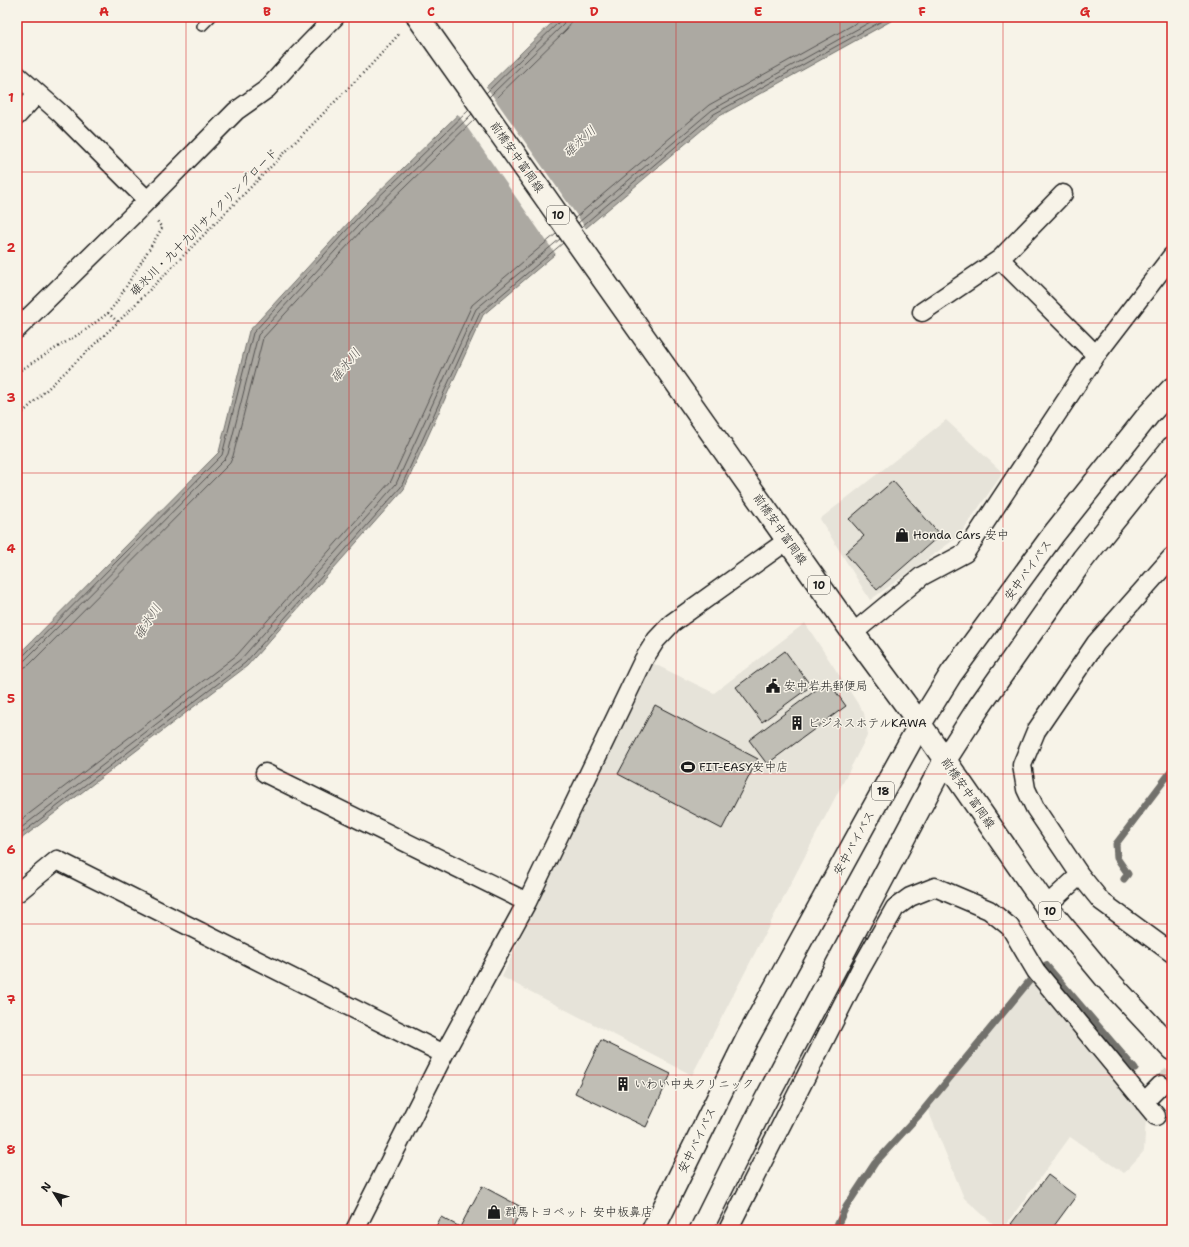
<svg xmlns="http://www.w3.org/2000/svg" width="1189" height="1247" font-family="'Shantell Sans','Klee One',sans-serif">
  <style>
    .built { fill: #e6e3d9 }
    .water { fill: #aca9a2; stroke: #72716c }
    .pier { fill: #f7f3e8 }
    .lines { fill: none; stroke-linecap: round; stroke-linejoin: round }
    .shore { stroke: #565452; stroke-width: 1 }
    .stream { stroke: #72716c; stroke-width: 7 }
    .building { fill: #c0beb5; stroke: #1c1c1c }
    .street-tunnel { stroke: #d6d3c9; stroke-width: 18; stroke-dasharray: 18 9; stroke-linecap: butt }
    .lane-casing { stroke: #1c1c1c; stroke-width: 12 }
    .street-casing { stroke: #1c1c1c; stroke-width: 21 }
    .primary-casing { stroke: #1c1c1c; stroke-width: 25 }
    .highway-casing { stroke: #1c1c1c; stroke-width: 25 }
    .path { stroke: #1c1c1c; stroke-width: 2.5; stroke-dasharray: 1 3; stroke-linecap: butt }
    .lane { stroke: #f7f3e8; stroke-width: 9 }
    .street { stroke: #f7f3e8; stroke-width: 18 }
    .primary { stroke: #f7f3e8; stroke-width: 22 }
    .highway { stroke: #f7f3e8; stroke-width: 22 }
    .grid { fill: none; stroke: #d62828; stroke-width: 1; stroke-opacity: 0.55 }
    .labels { text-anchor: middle; stroke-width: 3; stroke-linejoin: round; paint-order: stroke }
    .shield { fill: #f7f3e8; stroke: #5e5c59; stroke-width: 1 }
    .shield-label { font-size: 11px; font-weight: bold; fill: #1c1c1c }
    .street-label { font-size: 12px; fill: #1c1c1c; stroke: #f7f3e8 }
    .poi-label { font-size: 12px; fill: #1c1c1c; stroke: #f7f3e8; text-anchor: start }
    .water-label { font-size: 13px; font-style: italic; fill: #565452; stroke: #f7f3e8 }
    .neatline { fill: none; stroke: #d62828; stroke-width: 1.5 }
    .grid-label { font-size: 13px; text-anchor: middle; font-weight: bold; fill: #d62828 }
  </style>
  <rect width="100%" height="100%" fill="#f7f3e8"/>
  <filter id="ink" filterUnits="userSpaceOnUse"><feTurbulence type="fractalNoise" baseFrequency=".025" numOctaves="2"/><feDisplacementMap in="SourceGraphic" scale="8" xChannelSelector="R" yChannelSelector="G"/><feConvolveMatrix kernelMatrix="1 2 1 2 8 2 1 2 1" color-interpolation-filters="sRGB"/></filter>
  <g filter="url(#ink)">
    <path class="built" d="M946 420 1003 473 958 537 870 600 820 519Z
      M805 623 864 713 868 734 692 1075 502 977 650 662 714 693Z
      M1034 980 1146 1117 1144 1151 1124 1173 1070 1137 1002 1230H1000L964 1198 928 1110Z"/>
    <path class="water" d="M558 17H898L716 118 483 315 404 489 247 666 17 842V656L219 452 249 331 362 208Z"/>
    <path class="pier" d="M485 85 587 230 557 256 457 113Z"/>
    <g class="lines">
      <path class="shore" d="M486 93 559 22 560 17
        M489 97 563 25 565 17
        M492 102 567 29 570 24 571 17
        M575 218 709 105 867 17
        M578 223 712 110 879 17
        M581 227 714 114 889 17
        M17 658 22 657 222 455 253 333 364 211 469 110
        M17 663 25 660 225 459 228 454 258 335 368 215 472 114
        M17 669 23 668 29 665 230 463 233 456 263 338 372 219 475 119
        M17 823 237 655 391 481 472 305 556 234
        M17 831 241 659 396 484 476 309 560 239
        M17 837 245 663 401 487 480 313 563 243"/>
      <path class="stream" d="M1124 879 1128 874 1117 858 1116 844 1172 770
        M1046 965 1135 1069
        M835 1230 846 1207 875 1163 920 1114 1031 979"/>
    </g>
    <path class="building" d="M893 481 940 535 877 590 845 553 864 536 849 519Z
      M785 651 811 686 762 722 736 687Z
      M828 681 846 706 767 764 749 740Z
      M655 705 758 759 722 829 618 774Z
      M601 1040 671 1074 646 1127 575 1093Z
      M1048 1175 1076 1196 1051 1230H1019L1011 1224Z
      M482 1186 523 1208 511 1230H434L441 1217 460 1227Z"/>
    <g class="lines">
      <path class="street-tunnel" d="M1161 1085 1172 1074"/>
      <defs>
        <path id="lane" d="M202 26 211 17"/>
        <path id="street" d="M17 75 60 113 147 200
          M17 116 37 94
          M1000 259 1096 355
          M922 312 1000 259 1063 194
          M17 329 135 213 236 111 267 89 297 56 335 17
          M1172 557 1096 643 1036 731 1022 765 1026 789 1035 808 1080 875 1101 901 1172 953
          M853 633 922 576 965 553 1096 355 1172 256
          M265 773 527 902
          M17 893 57 860 444 1054
          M1046 906 1080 875
          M1144 1102 1161 1085
          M355 1230 444 1054 527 902 644 659 656 640 672 623 788 540
          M728 1230 860 970 895 908 910 897 935 887 989 910 1010 927 1036 971 1156 1116"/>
        <path id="primary" d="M418 17 853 633 920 724 1046 906 1105 977 1172 1049"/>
        <path id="highway" d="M653 1230 747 1039 864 825 920 724 951 674 1053 535 1149 414 1172 389
          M701 1230 762 1107 945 760 979 707 1083 559 1172 448"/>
      </defs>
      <use href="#lane" class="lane-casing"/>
      <use href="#street" class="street-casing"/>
      <use href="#primary" class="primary-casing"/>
      <use href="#highway" class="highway-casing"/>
      <path class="path" d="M108 313 118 322
        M17 371H19L87 329 108 313 116 303 162 228 157 221
        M17 418 118 322 371 65 400 33"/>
      <use href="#lane" class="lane"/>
      <use href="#street" class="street"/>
      <use href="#primary" class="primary"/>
      <use href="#highway" class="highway"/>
    </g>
  </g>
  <path class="grid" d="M186 17V1230M349 17V1230M513 17V1230M676 17V1230M840 17V1230M1003 17V1230M17 172H1172M17 323H1172M17 473H1172M17 624H1172M17 774H1172M17 924H1172M17 1075H1172"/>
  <defs>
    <symbol id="shop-bare" viewBox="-9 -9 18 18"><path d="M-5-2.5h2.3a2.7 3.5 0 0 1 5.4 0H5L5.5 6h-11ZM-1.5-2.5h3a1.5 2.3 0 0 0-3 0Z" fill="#1c1c1c" stroke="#f7f3e8" stroke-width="2.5" paint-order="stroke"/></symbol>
    <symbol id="civic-bare" viewBox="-9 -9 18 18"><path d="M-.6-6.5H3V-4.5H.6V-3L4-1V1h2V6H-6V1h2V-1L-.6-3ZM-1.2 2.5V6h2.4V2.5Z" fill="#1c1c1c" stroke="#f7f3e8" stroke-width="2.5" paint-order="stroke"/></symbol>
    <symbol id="building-bare" viewBox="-9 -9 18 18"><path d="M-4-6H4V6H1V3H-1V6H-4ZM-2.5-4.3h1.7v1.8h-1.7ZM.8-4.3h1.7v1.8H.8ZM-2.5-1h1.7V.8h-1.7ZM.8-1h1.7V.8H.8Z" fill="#1c1c1c" stroke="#f7f3e8" stroke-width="2.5" paint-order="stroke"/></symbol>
    <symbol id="stadium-bare" viewBox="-9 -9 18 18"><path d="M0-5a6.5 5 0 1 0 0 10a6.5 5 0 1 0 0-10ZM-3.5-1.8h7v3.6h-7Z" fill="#1c1c1c" stroke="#f7f3e8" stroke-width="2.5" paint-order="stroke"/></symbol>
  </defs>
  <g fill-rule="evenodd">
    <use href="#shop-bare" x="892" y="525" width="20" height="20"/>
    <use href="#civic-bare" x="763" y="676" width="20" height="20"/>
    <use href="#building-bare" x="787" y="713" width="20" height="20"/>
    <use href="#stadium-bare" x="678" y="757" width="20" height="20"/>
    <use href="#building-bare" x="613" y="1074" width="20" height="20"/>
    <use href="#shop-bare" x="484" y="1202" width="20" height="20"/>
  </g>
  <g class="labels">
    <g class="shield">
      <rect x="547" y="206" width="22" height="18" rx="3"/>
      <rect x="808" y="576" width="22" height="18" rx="3"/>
      <rect x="872" y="782" width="22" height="18" rx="3"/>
      <rect x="1039" y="902" width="22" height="18" rx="3"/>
    </g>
    <g class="shield-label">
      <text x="558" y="219">10</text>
      <text x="819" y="589">10</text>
      <text x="883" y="795">18</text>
      <text x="1050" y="915">10</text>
    </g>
    <g class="street-label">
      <text transform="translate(517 157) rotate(55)" y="4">前橋安中富岡線</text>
      <text transform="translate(204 222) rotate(-45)" y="4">碓氷川・九十九川サイクリングロード</text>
      <text transform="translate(780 529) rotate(55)" y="4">前橋安中富岡線</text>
      <text transform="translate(1028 570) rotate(-54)" y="4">安中バイパス</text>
      <text transform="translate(968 793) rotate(55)" y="4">前橋安中富岡線</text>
      <text transform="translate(854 843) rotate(-61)" y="4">安中バイパス</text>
      <text transform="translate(697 1140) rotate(-64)" y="4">安中バイパス</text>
    </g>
    <g class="poi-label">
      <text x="913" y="539">Honda Cars 安中</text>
      <text x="784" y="690">安中岩井郵便局</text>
      <text x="808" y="727">ビジネスホテルKAWA</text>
      <text x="699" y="771">FIT-EASY安中店</text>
      <text x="634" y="1088">いわい中央クリニック</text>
      <text x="505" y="1216">群馬トヨペット 安中板鼻店</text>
    </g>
    <g class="water-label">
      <text transform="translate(579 141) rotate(-43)" y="5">碓氷川</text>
      <text transform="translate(345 365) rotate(-51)" y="5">碓氷川</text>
      <text transform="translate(147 621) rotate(-58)" y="5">碓氷川</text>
    </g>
  </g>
  <rect width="1189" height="1247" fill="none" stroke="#f7f3e8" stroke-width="44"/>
  <g transform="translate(54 1193) rotate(307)" stroke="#f7f3e8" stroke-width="3" paint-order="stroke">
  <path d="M0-3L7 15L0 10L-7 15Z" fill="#1c1c1c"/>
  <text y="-6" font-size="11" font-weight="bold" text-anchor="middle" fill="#1c1c1c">N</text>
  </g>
  <rect x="22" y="22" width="1145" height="1203" class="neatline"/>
  <g class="grid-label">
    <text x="104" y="16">A</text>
    <text x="267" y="16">B</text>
    <text x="431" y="16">C</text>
    <text x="594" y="16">D</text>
    <text x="758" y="16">E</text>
    <text x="922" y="16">F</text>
    <text x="1085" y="16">G</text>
    <text x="11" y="102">1</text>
    <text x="11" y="252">2</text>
    <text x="11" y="402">3</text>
    <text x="11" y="553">4</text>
    <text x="11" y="703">5</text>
    <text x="11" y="854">6</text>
    <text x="11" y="1004">7</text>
    <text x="11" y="1154">8</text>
  </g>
</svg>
